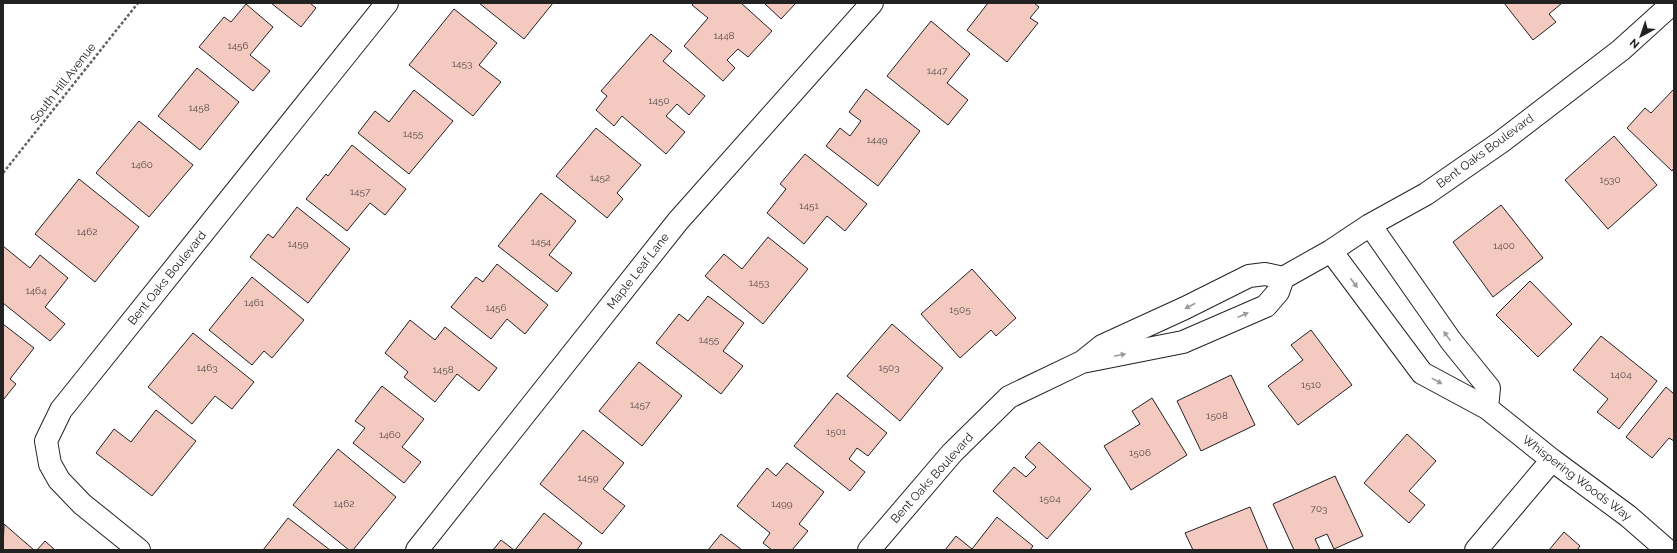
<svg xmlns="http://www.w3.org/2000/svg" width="1677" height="553" font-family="Raleway,sans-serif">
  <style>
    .building { fill: #f3c9c0; stroke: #222 }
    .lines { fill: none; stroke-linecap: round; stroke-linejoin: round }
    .street-casing { stroke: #222; stroke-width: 24 }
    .path { stroke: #646464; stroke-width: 2.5; stroke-dasharray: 3 2; stroke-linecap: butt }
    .street { stroke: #fff; stroke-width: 22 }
    .oneway { fill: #9c9c9c }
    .labels { text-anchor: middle; stroke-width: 3; stroke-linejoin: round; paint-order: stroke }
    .number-label { font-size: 10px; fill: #564c4a }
    .street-label { font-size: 12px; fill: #222; stroke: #fff }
  </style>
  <rect width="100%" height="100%" fill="#fff"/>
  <path class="building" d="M271 3H310L316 8 301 27Z
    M479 3H553L524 39Z
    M694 3H741L772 31 748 57 738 49 727 60 735 68 723 81 684 46 708 18 692 5Z
    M764 3H796L781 19Z
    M988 3H1034L1039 7 1030 18 1038 23 1007 62 967 30Z
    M1504 3H1562L1549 14 1556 22 1533 40Z
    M246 4 273 27 250 55 270 71 253 91 199 47 224 17 231 22Z
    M454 9 497 43 479 65 501 82 473 116 409 65Z
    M931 21 970 54 947 83 968 100 948 125 887 76Z
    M651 34 672 51 663 61 705 96 689 115 677 104 666 116 685 132 666 154 622 116 614 126 596 110 607 96 601 91Z
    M197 68 239 102 200 150 158 116Z
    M866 89 920 131 878 186 826 146 840 128 850 136 861 121 849 112Z
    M1674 89V168L1672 171 1627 128 1645 108 1651 113Z
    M414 90 453 121 409 174 358 133 375 111 389 122Z
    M139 121 193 165 149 217 96 173Z
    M596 128 641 165 617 193 623 199 607 218 556 176Z
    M1614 136 1657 185 1608 229 1565 180Z
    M352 145 406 189 385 215 370 203 347 231 306 199 326 174 328 176Z
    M805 154 867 204 845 231 827 216 804 244 767 213 786 189 780 184Z
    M79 179 139 227 95 282 35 234Z
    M541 193 576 221 549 255 572 273 557 292 498 246Z
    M1501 205 1543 258 1493 297 1453 242Z
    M297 207 350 249 308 303 250 257 268 234 273 238Z
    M768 237 808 269 763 324 705 276 724 254 742 269Z
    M3 246 30 268 40 255 68 278 45 307 65 324 50 341 3 303Z
    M497 264 548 305 525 334 507 319 491 339 451 307 476 277 483 282Z
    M972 269 1016 318 996 336 991 330 960 358 921 314Z
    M252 277 304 320 272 358 264 351 252 365 209 330Z
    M1530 281 1572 324 1538 357 1496 315Z
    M708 296 744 323 723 351 743 366 721 394 656 343 679 314 688 321Z
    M410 320 435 340 445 327 497 368 479 391 457 374 435 402 404 377 408 372 385 353Z
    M3 324 34 348 10 379 16 384 3 400Z
    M892 324 943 368 900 421 847 376Z
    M1311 330 1352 385 1298 425 1268 386 1303 360 1291 345Z
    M193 333 254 382 232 409 215 396 192 424 148 387Z
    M1601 336 1657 381 1619 429 1597 412 1608 399 1573 370Z
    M639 362 682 396 642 446 599 411Z
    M1231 375 1255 425 1201 451 1177 401Z
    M382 386 424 419 402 447 421 462 404 483 353 443 365 428 355 421Z
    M1666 387 1674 394V441L1669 438 1652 458 1626 437Z
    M837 393 887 433 868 456 857 448 849 459 865 472 850 491 794 446Z
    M1152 398 1187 455 1131 490 1104 446 1140 424 1132 411Z
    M156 410 196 441 152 496 96 453 114 429 131 442Z
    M583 430 624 463 603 489 625 506 602 534 540 484Z
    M1407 434 1436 461 1409 491 1425 505 1409 523 1364 483Z
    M1039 442 1091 489 1047 539 993 491 1014 467 1026 477 1036 467 1025 457Z
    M338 449 396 497 353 550H349L293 505Z
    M787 463 824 492 799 524 808 531 792 550H772L763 543 770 533 737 506 767 468 776 476Z
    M1335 476 1363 536 1334 549 1327 534 1315 539 1320 550H1294L1273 504Z
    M1250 507 1268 550H1193L1185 533Z
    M544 513 582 543 577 550H515Z
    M997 517 1033 546 1030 550H945L956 536 972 549Z
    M288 518 330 550H263Z
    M4 524 34 550H3Z
    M1564 532 1580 546 1577 550H1549Z
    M721 534 742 550H708Z
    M501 540 514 550H493Z
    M45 541 55 550H37Z"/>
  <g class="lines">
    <defs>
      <path id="street" d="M1331 251 1422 373 1487 408 1489 388 1451 341 1370 225
        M1283 278 1331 251 1370 225 1426 194 1501 142 1621 50 1673 3
        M1487 408 1552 460 1628 516 1667 550
        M139 550 82 504 59 480 50 464 46 441 61 410 387 3
        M417 550 678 221 872 3
        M869 550 952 453 1009 397 1082 362 1183 342 1266 306 1278 292 1283 278 1265 274 1249 276 1185 308 1102 346 1082 362
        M1476 550 1552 460"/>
    </defs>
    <use href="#street" class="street-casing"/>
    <path class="path" d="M3 173 138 3"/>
    <use href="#street" class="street"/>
  </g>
  <defs><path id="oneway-solid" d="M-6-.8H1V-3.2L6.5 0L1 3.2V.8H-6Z"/></defs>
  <g class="oneway">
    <use href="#oneway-solid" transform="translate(1354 283) rotate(53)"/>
    <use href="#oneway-solid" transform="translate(1190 306) rotate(153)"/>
    <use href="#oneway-solid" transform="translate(1243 315) rotate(-24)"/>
    <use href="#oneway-solid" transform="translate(1447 336) rotate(-125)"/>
    <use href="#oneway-solid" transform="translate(1120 355) rotate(-12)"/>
    <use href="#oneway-solid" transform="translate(1437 381) rotate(29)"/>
  </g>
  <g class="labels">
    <g class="number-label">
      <text x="724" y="39">1448</text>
      <text x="238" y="49">1456</text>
      <text x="462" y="67">1453</text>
      <text x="937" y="74">1447</text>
      <text x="659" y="104">1450</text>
      <text x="199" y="111">1458</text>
      <text x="413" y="137">1455</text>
      <text x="877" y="143">1449</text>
      <text x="142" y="168">1460</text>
      <text x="600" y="181">1452</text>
      <text x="1610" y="183">1530</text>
      <text x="360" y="195">1457</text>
      <text x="809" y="209">1451</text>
      <text x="87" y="235">1462</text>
      <text x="541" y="245">1454</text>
      <text x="298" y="247">1459</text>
      <text x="1504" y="249">1400</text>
      <text x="759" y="286">1453</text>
      <text x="36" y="294">1464</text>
      <text x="254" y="306">1461</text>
      <text x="496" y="311">1456</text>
      <text x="960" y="313">1505</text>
      <text x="709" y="343">1455</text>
      <text x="207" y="371">1463</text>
      <text x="889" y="371">1503</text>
      <text x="443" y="373">1458</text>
      <text x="1621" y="378">1404</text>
      <text x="1311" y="388">1510</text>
      <text x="640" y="408">1457</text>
      <text x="1217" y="419">1508</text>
      <text x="836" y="435">1501</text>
      <text x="390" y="438">1460</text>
      <text x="1140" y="456">1506</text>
      <text x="588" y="481">1459</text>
      <text x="1050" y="502">1504</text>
      <text x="344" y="507">1462</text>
      <text x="782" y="507">1499</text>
      <text x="1319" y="512">703</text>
    </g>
    <g class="street-label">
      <text transform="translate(63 83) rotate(-52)" y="4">South Hill Avenue</text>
      <text transform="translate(1485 151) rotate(-36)" y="4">Bent Oaks Boulevard</text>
      <text transform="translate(638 271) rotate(-52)" y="4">Maple Leaf Lane</text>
      <text transform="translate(167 278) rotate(-51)" y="4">Bent Oaks Boulevard</text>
      <text transform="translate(932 478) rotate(-48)" y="4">Bent Oaks Boulevard</text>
      <text transform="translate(1577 478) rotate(37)" y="4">Whispering Woods Way</text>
    </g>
  </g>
  <rect width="1677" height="553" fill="none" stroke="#222222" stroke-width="8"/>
  <g transform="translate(1641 36) rotate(220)" stroke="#ffffff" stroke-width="3" paint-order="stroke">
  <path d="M0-3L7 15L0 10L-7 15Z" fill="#222222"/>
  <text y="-6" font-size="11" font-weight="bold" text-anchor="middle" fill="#222222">N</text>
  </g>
</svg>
